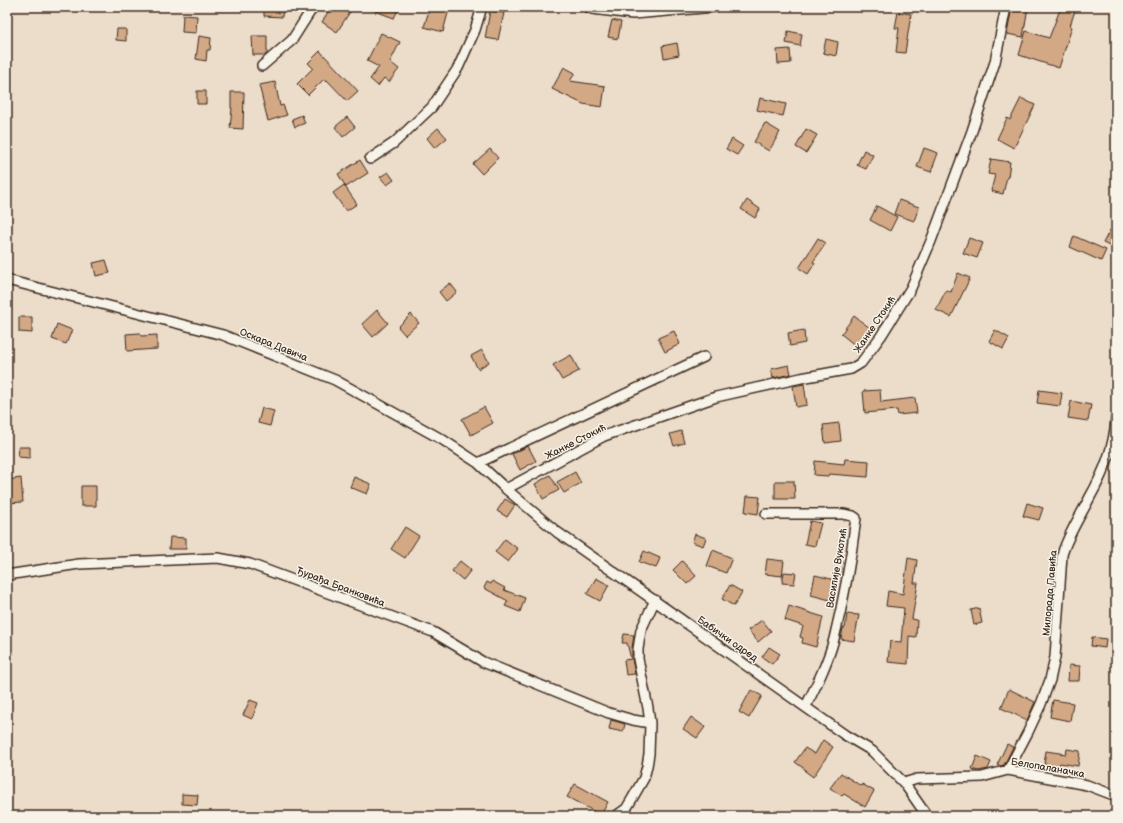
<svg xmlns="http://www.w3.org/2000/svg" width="1123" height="823" font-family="'Balsamiq Sans',sans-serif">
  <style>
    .building { fill: #d3a885; stroke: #3b2a1e }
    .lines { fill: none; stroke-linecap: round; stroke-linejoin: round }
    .minor-casing { stroke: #3b2a1e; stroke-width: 12 }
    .minor { stroke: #f7f3e8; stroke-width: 9 }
    .labels { text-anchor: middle; stroke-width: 3; stroke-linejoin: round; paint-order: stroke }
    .street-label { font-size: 10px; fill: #3b2a1e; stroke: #f7f3e8 }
  </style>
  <rect width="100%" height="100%" fill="#ecdcca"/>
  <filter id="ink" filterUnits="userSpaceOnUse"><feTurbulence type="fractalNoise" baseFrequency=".025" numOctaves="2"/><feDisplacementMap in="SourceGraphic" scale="8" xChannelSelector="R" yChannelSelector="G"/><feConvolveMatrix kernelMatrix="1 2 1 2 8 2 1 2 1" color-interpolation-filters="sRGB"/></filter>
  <g filter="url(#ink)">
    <path class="building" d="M264 7H283L282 17 264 16Z
      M331 7H353L337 32 322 22Z
      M368 7H391L398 10 394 18 367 8Z
      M430 7H442L449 9 443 32 424 27Z
      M1012 7H1028L1023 37 1007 34Z
      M1061 7H1076L1070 26 1072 27 1059 68 1019 55 1026 31 1049 38Z
      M490 11 504 13 498 40 485 38Z
      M898 12 911 14 905 53 896 52 899 28H895Z
      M183 15 197 16 196 33 182 32Z
      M612 20 621 22 618 39 608 37Z
      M117 29H126V41L116 40Z
      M788 31 802 34 800 46 786 43Z
      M381 33 400 42 390 62 399 69 389 82 384 78 378 86 370 79 379 67 367 61Z
      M199 36 211 38 210 50H207L206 61 196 59Z
      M252 36H267V54L266 55H253Z
      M826 39 838 42 836 56 823 53Z
      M677 43 679 55 664 58 662 46Z
      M790 49 791 63 778 64 777 50Z
      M320 51 358 91 347 101 327 80 326 81 324 79 308 95 297 84 313 68 308 63Z
      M564 67 575 73 570 81 605 86 602 107 583 104 552 89Z
      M275 82 280 106 283 105 287 115 268 121 259 85Z
      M197 91H206V104H197Z
      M231 92H244L243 129 230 128 232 108H231Z
      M760 98 786 104 783 116 757 110Z
      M1021 98 1035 105 1014 148 997 139 1007 118 1010 120Z
      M302 115 305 123 295 127 292 119Z
      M347 117 355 127 343 137 335 127Z
      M765 123 780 132 769 151 754 142Z
      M438 128 447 138 435 148 427 138Z
      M806 129 817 135 806 153 796 147Z
      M732 139 743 146 737 155 726 149Z
      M924 148 938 153 931 172 917 167Z
      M490 149 498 158 482 174 473 164Z
      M864 150 873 155 866 169 857 165Z
      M991 159 1010 162 1008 177H1007L1003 194 991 191 995 175 988 174Z
      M360 160 368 173 346 187 338 174Z
      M388 172 394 180 387 185 380 177Z
      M344 185 357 204 346 211 333 193Z
      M747 200 760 209 755 218 741 209Z
      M899 200 919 207 914 221 894 214Z
      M877 206 897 217 890 231 870 220Z
      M1110 230 1116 233V249L1103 243Z
      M1074 236 1106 250 1101 261 1070 247Z
      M818 238 826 243 813 262 815 263 808 274 799 268Z
      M969 238 983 243 977 258 963 253Z
      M106 260 110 273 96 276 93 263Z
      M958 273 970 278 951 317 936 310 946 290 951 292Z
      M450 283 457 292 446 301 439 292Z
      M377 310 388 323 373 337 362 324Z
      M411 314 419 323 405 335 398 327Z
      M854 316 870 328 856 346 841 334Z
      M19 317H32V333L19 332Z
      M57 324 72 330 66 344 52 339Z
      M804 330 805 343 790 346 788 333Z
      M995 330 1009 338 1003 349 989 341Z
      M674 331 680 344 665 352 658 338Z
      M140 333 141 336 157 335V349L127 351 126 334Z
      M482 350 489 362 478 369 471 356Z
      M571 355 579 371 562 380 553 365Z
      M789 365 791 374 773 378 771 369Z
      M804 384 807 405 796 407 793 386Z
      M880 390 881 402 915 398 917 413 898 415 897 410 865 413 863 391Z
      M1039 390 1062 393 1060 406 1037 403Z
      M1071 401 1091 405 1088 421 1068 418Z
      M484 407 493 423 471 435 462 419Z
      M262 408 274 411 270 426 258 423Z
      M839 423 841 441 825 443 823 425Z
      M681 431 684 443 674 446 670 434Z
      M528 446 536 461 520 470 512 454Z
      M19 447H30V458L18 457Z
      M845 459 869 461 868 477 829 474 828 476 814 475 815 461 844 464Z
      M575 472 581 483 564 493 557 482Z
      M550 475 559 490 543 499 535 484Z
      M354 477 371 484 367 494 350 487Z
      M21 478 23 502 7 503V480Z
      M775 481H794L795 499H775Z
      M81 486H96V506H81Z
      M747 496 760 497 758 514 745 512Z
      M505 499 515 505 507 517 497 511Z
      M1027 503 1043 508 1039 520 1023 516Z
      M810 521 821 523 815 546 805 544Z
      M405 527 419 536 405 558 391 549Z
      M695 534 706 538 703 546 692 542Z
      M170 537 186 538V549H169Z
      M505 539 518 549 508 562 495 552Z
      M713 550 732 558 726 573 707 566Z
      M644 551 660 558 656 568 639 562Z
      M908 558 917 560 914 583H918L912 619 917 620 916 637 909 636 908 664 888 662 890 641 901 642 904 608 886 606 888 591 903 594Z
      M767 559 784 561 782 576 765 574Z
      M460 561 471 570 463 580 452 571Z
      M682 561 696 576 687 584 673 570Z
      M784 572 796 573 794 584 782 583Z
      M815 575 835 580 830 600 811 595Z
      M596 578 609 585 600 601 587 594Z
      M492 581 505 588 504 590 525 598 520 612 505 606 508 601 484 588 487 582 491 584Z
      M730 585 742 592 734 606 722 599Z
      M789 606 823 617 816 647 802 643 803 638 800 637 803 626 785 620Z
      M979 608 982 623 974 625 971 610Z
      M847 614 859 615 854 641 841 639 843 628H845Z
      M762 620 771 631 758 642 748 630Z
      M624 634 634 635 632 648V659L635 674 626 675 624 660 631 659 627 643H622Z
      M1092 637 1106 639 1105 648 1091 646Z
      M769 647 780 654 772 664 762 657Z
      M1069 665 1080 666 1079 681H1068Z
      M1009 689 1035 702 1027 720 1001 708Z
      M751 690 762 696 749 718 739 712Z
      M250 700 258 703 252 719 243 715Z
      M1053 700 1073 703 1070 721 1050 717Z
      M691 717 705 727 697 738 683 729Z
      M611 720 625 724 623 732 609 729Z
      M823 740 833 747 813 777 805 771 806 770 795 762 805 748 815 754Z
      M1007 744 1013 747 1004 765 999 766 997 765Z
      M1067 749 1080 751 1078 766 1060 763 1059 767 1044 764 1046 751 1066 754Z
      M977 756 991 762 988 769 978 771 972 769Z
      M841 773 861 786 862 784 874 791 865 807 844 794 842 796 830 788Z
      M575 784 608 802 601 815 567 797Z
      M182 794 198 795 197 805 182 804Z"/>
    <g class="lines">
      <defs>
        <path id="minor" d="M588 7 592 9 633 14 715 7
          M262 66 292 40 313 7
          M370 159 394 143 432 107 458 68 475 30 482 7
          M7 280 223 335 335 380 443 440 478 463 506 489 557 532 845 735 872 751 904 783 927 816
          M478 463 704 357
          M506 489 604 436 716 397 801 378 851 369 861 363 881 336 911 288 931 241 972 131 995 62 1006 7
          M766 514H843L853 516 856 518C851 559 844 599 834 639 828 662 817 684 806 706
          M7 575 79 564 218 558 250 564 433 632 483 662 609 713 633 720 650 723
          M1008 770 1028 732 1041 704 1050 680 1055 657 1062 555C1068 534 1080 517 1090 497 1104 472 1114 448 1116 419
          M904 783 917 779 982 777 1008 770 1087 785 1116 796
          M616 816 626 809 632 799 644 778 647 766 649 754 650 723 648 708 638 659V649L641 630 655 600"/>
      </defs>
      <use href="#minor" class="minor-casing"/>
      <use href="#minor" class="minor"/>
    </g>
  </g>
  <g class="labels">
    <g class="street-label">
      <text transform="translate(874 324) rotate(-56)" y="4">Жанке Стокић</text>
      <text transform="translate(274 344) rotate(22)" y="4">Оскара Давича</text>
      <text transform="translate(575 441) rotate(-27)" y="4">Жанке Стокић</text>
      <text transform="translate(836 568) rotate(-80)" y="4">Василије Вукотић</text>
      <text transform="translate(341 586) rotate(21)" y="4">Ђурађа Бранковића</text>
      <text transform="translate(1049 593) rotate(-85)" y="4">Милорада Павића</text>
      <text transform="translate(728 638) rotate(35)" y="4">Бабички одред</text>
      <text transform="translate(1048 767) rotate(10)" y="4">Белопаланачка</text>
    </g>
  </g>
  <rect width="1123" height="823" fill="none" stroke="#f7f3e8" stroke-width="24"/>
  <rect x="12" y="12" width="1099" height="799" fill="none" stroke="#3b2a1e" stroke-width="1.5" filter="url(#ink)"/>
</svg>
